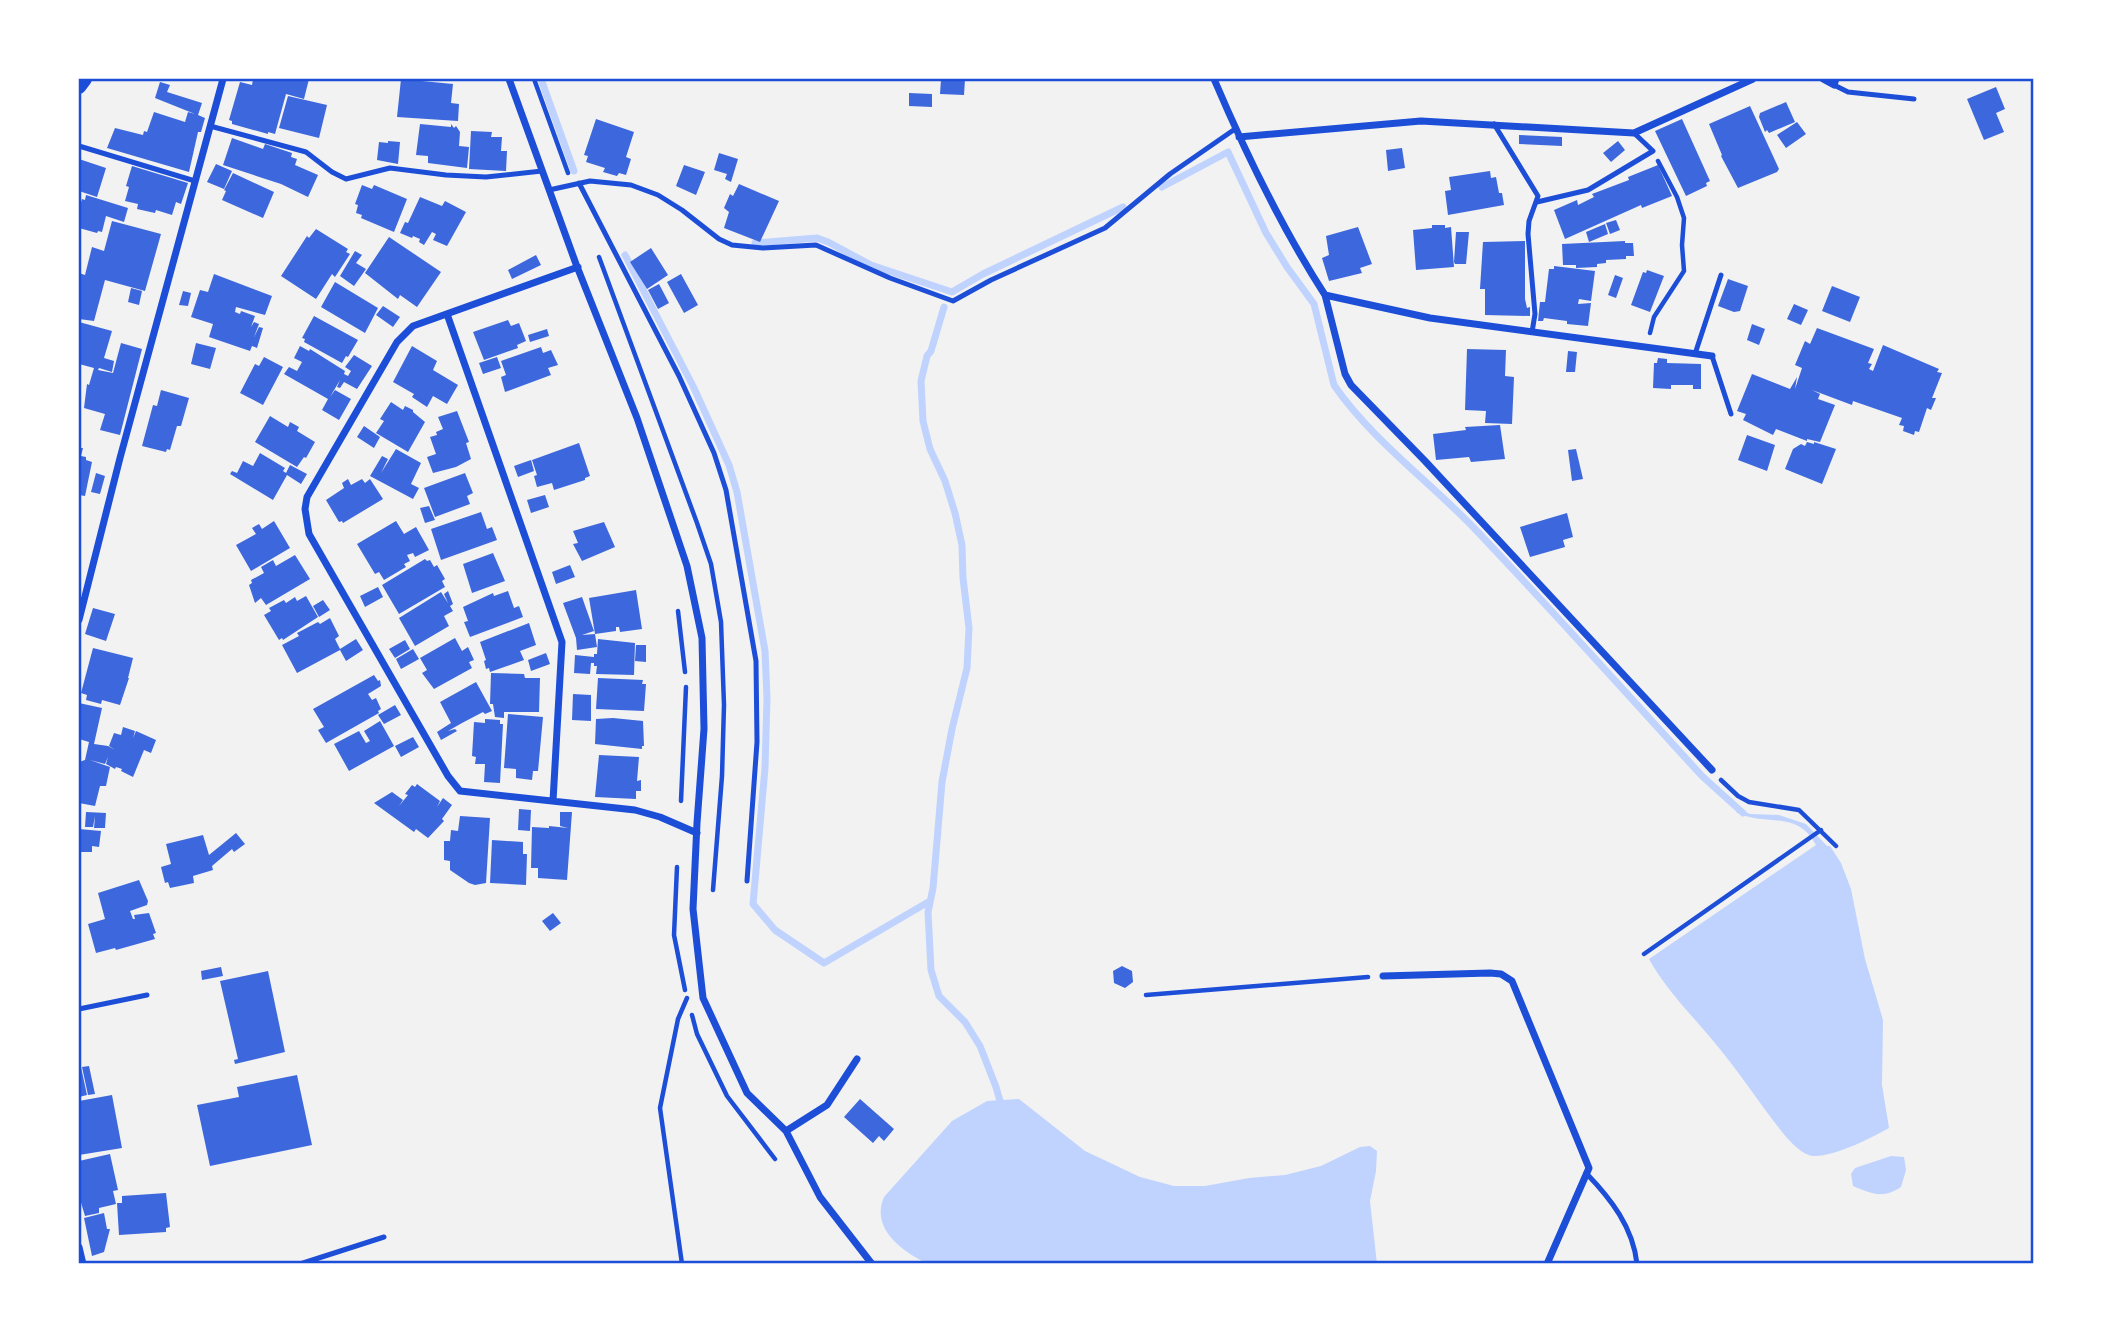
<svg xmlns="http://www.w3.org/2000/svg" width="2113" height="1343" font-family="Karla,sans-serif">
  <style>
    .water { fill: #bfd3fe }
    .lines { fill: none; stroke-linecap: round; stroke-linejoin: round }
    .stream { stroke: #bfd3fe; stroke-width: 7 }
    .building { fill: #3d67dc }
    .path { stroke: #1d4ed8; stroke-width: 4.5 }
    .service { stroke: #1d4ed8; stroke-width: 5 }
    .minor { stroke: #1d4ed8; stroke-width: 7 }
    .secondary { stroke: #1d4ed8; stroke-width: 14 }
    .neatline { fill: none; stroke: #1d4ed8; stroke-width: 2.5 }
  </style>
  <rect width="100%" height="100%" fill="#f2f2f2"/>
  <path class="water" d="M1738 808 1750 814 1779 815 1806 824 1827 846H1830L1841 863 1851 889 1865 959 1883 1020 1882 1085 1889 1128C1871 1138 1834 1157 1813 1156 1803 1155 1794 1145 1787 1138 1763 1109 1743 1077 1719 1048 1695 1018 1668 993 1649 959L1816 845C1796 808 1766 828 1736 812Z
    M1019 1099 1085 1151 1140 1177 1174 1186H1205L1249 1178 1285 1175 1321 1166 1360 1147 1370 1146 1377 1151 1376 1171 1370 1201 1377 1264H928C903 1252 870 1229 884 1197L952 1121 987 1101Z
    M1891 1156 1904 1157 1906 1170 1901 1187C1883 1199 1872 1194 1853 1186L1851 1174 1855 1168Z"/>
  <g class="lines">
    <path class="stream" d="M541 79 574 171
      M1162 187 1228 152 1266 233 1287 267 1314 304 1334 385C1370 438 1430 482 1475 529 1552 610 1627 694 1702 776L1743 813
      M755 243 817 238 828 242 871 265 952 292 983 274 1123 207
      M625 255 693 386 729 465 737 492 765 651 767 698 765 768 753 904 775 930 824 963 930 901
      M944 307 931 351 927 356 921 381 923 421 930 449 945 481 955 513 962 545 963 578 969 628 967 668 952 729 942 782 933 888 928 912 931 970 939 996 965 1022 980 1046 996 1087 1002 1108"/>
  </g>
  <path class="building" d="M253 79H309L304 99 286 94 275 134 268 132V134L232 124V121L229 120 240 82 252 85Z
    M401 79 453 84 451 103 459 104 458 121 397 117Z
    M941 79H965L964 95 940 94Z
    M160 82 170 85 167 92 202 103 198 115 205 118 201 132H198L189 172 107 148 115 128 143 135 144 131 147 132 154 112 185 122 188 112 195 114 155 98Z
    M1996 87 2005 109 1996 113 2004 132 1984 140 1967 99Z
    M909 93 932 94V107L909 106Z
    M288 96 327 105 319 138 279 128Z
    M1786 102 1795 122 1769 133 1767 130 1765 132 1759 117 1760 113Z
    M1750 106 1779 169 1777 172 1738 188 1721 156 1722 155 1709 124Z
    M596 119 634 132 626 157 631 159 626 175 619 173 617 176 603 172 605 168 586 162 588 156 584 155Z
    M1682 119 1710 181 1706 183 1707 186 1686 196 1655 131Z
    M1797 122 1806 134 1786 148 1777 135Z
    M420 124 451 127V124L454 128 456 126 460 132 459 146 469 147 467 168 428 163V156L416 155Z
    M471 131 492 132 491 137H502L501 151H507L506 171 469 169Z
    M1519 135 1562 137V146L1519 144Z
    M232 138 263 149 265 144 292 153 291 157 297 159 295 165 318 175 308 197 281 184 223 165Z
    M388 141 400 142 398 164 377 160 379 142 388 143Z
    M1618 141 1625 150 1611 162 1603 153Z
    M1402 148 1405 168 1388 171 1386 150Z
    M719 153 738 159 731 182 725 179 727 174 714 170Z
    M79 159 106 168 97 197 79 191Z
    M216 164 232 171 224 189 207 182Z
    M684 165 705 172 696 195 676 186Z
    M1658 165 1672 196 1642 208 1641 205 1565 239 1554 210 1577 200 1578 205 1594 197 1592 194 1629 180 1628 177Z
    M132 166 188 183 181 204 176 202 172 215 156 210 155 213 137 209 138 204 125 201 129 187 126 186Z
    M1490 171 1491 178 1496 177 1499 193H1502L1504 205 1448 215 1445 191 1451 190 1449 177Z
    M233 173 274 192 263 218 222 200 226 191 224 190Z
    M739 184 779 201 760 242 724 228 729 212 724 208 730 194 733 196Z
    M362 185 372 189 374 185 407 199 394 232 361 218 362 215 356 213 358 205 355 204Z
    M86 195 128 208 124 222 106 216 102 232 98 231 97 233 79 228V209L82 199 85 200Z
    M420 197 442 206 445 201 466 212 447 246 433 240 436 234 432 232 424 245 419 242 420 239 413 236 412 238 400 233 405 222 408 223Z
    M1616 220 1620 230 1610 234 1606 223Z
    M112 221 161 234 145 291 105 280 94 321 79 319V273L85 275 92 247 104 251Z
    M1605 224 1608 234 1589 242 1586 232Z
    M1432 225H1445V228L1451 227 1454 267 1416 270 1413 230 1432 228Z
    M1358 227 1372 264 1360 268 1362 273 1329 281 1322 258 1329 255 1326 236Z
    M316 229 348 249 346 252 350 254 335 277 332 274 316 299 281 276 307 236 309 238Z
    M1456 232H1469L1466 264H1455L1454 262Z
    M389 237 441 272 417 307 400 295 398 299 365 273Z
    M1525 241V299L1527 308 1530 307V316L1485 315V289H1480L1483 242Z
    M1625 241V243H1633L1634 256H1626V259L1606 260V263L1597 264V267L1576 268V265H1563L1562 244Z
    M651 248 668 275 647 289 630 262Z
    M355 251 362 255 356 263 366 269 354 286 340 276Z
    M536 255 541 265 512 279 508 270Z
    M1554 266 1595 271 1591 301 1579 299 1578 304 1591 303 1588 326 1567 324V321L1544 318 1543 321H1538L1540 302H1545L1549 269H1554Z
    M1647 270 1664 276 1650 312 1631 305 1643 272 1646 273Z
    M214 274 272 296 265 315 236 307 235 312 240 314 241 311 255 316 251 327 254 322 259 324 254 337 259 327 263 328 257 348 252 346 250 351 209 337 213 324 191 317 200 290 208 292Z
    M681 274 698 305 684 313 667 282Z
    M1615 275 1623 278 1616 298 1608 295Z
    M1728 279 1748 286 1740 311 1734 312 1718 306Z
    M335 282 378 308 365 333 321 307Z
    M659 284 669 303 658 309 648 290Z
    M1832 286 1860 297 1850 322 1822 311Z
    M131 288 142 291 139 305 128 302Z
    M183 291 191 293 188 306 179 305Z
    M1794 304 1808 310 1801 325 1787 319Z
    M383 306 400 317 393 327 376 315Z
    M314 316 358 340 348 357 346 356 342 363 304 342 305 339 302 338Z
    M508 320 511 326 519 323 526 341 517 345 518 348 484 360 473 332Z
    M79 322 112 331 104 358 114 361 112 372 99 368 98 370 113 373 121 343 142 349 120 435 100 430 105 414 84 408 87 384 89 385 94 368 79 364Z
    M1752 324 1765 329 1759 345 1747 340Z
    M1817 328 1874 349 1868 363 1872 364 1869 369 1873 371 1883 345 1939 369 1937 372 1942 373 1932 398H1936L1931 410 1927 408 1919 432 1915 431 1914 435 1903 431 1904 426 1899 425 1902 418 1853 401 1852 405 1812 390 1820 394 1818 399 1835 405 1820 442 1807 439V441L1776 429 1773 435 1743 420 1746 414 1737 411 1752 374 1790 389 1797 377 1795 389 1802 368 1795 365 1805 341 1810 344Z
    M547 329 549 336 530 342 528 335Z
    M196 343 216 348 210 369 191 364Z
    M300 346 309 351 310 349 345 371 344 374 348 376 351 371 345 367 354 355 372 366 357 389 344 382 340 388 337 387 340 380 330 397 335 390 351 399 339 420 322 410 328 399 284 374 289 367 297 371 302 362 294 358Z
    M412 346 437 361 433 370 458 385 447 404 433 396 427 407 412 397 414 394 393 382Z
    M541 347 543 353 551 350 558 365 548 368 551 375 505 392 501 377 506 375 501 361Z
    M1467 349 1506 350 1505 376 1514 377 1512 424 1485 423 1486 411 1465 410Z
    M1568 351 1577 352 1575 372H1566Z
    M264 357 283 367 263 405 240 393 255 364 259 366Z
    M497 357 501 368 483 374 479 363Z
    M1658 358 1667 359V363L1701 364V389H1693V385H1671V389L1653 388 1654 363H1657Z
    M161 390 189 398 181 426H177L170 450 167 449 166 452 142 446 153 405 157 406Z
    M391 402 403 410 405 406 413 410V412L425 422 408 452 376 433 384 421 380 419Z
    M457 411 469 442 466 443 471 459 456 467 433 473 427 457 436 454 430 437 437 435 436 432 443 429 438 417Z
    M270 416 288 427 290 422 299 427 297 431 315 442 306 458 304 457 297 467 255 442Z
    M1500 425 1505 459 1471 462 1469 457 1436 460 1433 434 1466 430 1465 427Z
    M364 426 380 437 374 448 357 437Z
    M1747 435 1775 445 1767 471 1738 460Z
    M1807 442 1814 444V442L1836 449 1822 484 1785 469 1793 449 1801 444 1805 446Z
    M579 443 590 476 585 478V480L554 490 552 483 537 487 534 476 537 475 532 460Z
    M79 448H83L81 456 86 457V460L92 462 85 496 79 495Z
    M396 449 421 463 411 484 419 488 413 499 370 476 382 456 388 459 381 473Z
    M1576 449 1583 479 1572 481 1568 450Z
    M260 453 285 468 283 471 286 473 290 465 307 474 301 484 287 475 273 500 230 474 232 471 237 473 243 461 253 466Z
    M531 460 534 471 518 477 514 466Z
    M96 473 105 476 100 494 91 492Z
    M465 473 473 493 467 496 470 504 435 517 424 488Z
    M348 479 351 485 362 479 365 483 370 479 383 499 343 523 342 521 339 522 326 500 344 488 342 483Z
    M545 495 549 507 531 513 527 500Z
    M429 506 435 520 425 523 420 508Z
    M481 512 487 529 492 527 497 540 441 560 431 529Z
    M1567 513 1573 537 1563 540 1565 547 1530 557 1520 527Z
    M274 521 290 548 251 571 236 545 256 534 252 528 259 524 262 529Z
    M396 521 404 534 416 527 429 550 415 557 413 553 407 555 410 561 404 564 406 567 384 580 379 572 375 574 357 544Z
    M604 522 615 547 582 561 573 544 578 543 573 531Z
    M493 553 505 581 472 593 463 564Z
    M295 555 310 579 266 605 261 598 255 603 249 585 252 583 251 580 264 573 261 567 273 560 276 566Z
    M425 559 427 561 430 560 434 567 437 565 445 579 442 581 445 587 399 614 382 585Z
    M570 565 575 577 556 584 552 572Z
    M378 587 383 597 365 607 360 596Z
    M636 590 642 629 620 632 619 627H616V631L595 634 589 598Z
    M448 591 453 604 450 606 453 611 444 616 449 626 415 646 399 618 441 592 448 603 444 594Z
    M508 591 514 608 519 606 523 617 470 637 464 622 468 621 463 607 493 593 494 596Z
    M306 596 318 617 283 640 282 638 279 640 264 615 271 611 269 608 284 600 286 603 295 597 297 601Z
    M582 597 594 631 582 635 595 634 597 647 577 650 576 638 563 603Z
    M323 600 330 610 319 617 313 606Z
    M93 608 115 614 106 641 85 634Z
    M330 618 339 636 335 639 340 649 356 639 363 650 346 661 340 650 297 673 282 645 299 636 297 633 318 622 320 624Z
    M529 623 536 645 520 651 524 660 490 672 489 668 486 669 484 661 486 660 480 642Z
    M455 638 462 651 468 647 474 660 469 662 472 668 434 689 422 673 427 670 420 658Z
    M598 639 635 643 634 675 596 674 597 666H594V663H591L590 674 574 673 575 655 594 657V654H597Z
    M405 640 410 649 395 658 389 649Z
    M636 645H646V662L635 661Z
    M93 648 133 658 128 678H129L120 705 102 700 101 704 86 700 87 695 81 693Z
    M413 649 419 659 401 669 396 659Z
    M546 653 550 664 531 671 528 660Z
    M491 673 524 674 525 678H540L539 712H504V718L495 717 493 704H490Z
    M374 675 378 681 380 680 381 686 368 694 372 700 376 698 381 709 378 711 379 713 326 743 318 730 324 727 313 709Z
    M598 678 643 680 642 684H646L644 711 596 709Z
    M476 682 492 711 485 714 483 712 462 723 448 731 455 729 457 731 441 740 437 732 451 723 440 702Z
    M573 694 591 695V721L572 720Z
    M79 703 102 708 94 744 108 746 115 750 109 746 114 733 121 735 123 727 135 731 133 738 136 731 156 740 151 753 144 750 133 777 121 771 122 769 116 767 115 769 106 764 108 757 105 764 90 760 110 767 106 786H100L95 806 79 803V762L85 760 89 742 79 739Z
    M395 705 401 715 384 724 378 715Z
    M508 714 543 717 538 771H533L532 780 516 778V769L504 768Z
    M613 718 643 721 644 746H642V749L595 744 596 719Z
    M485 719 500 720V724H503L500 783 484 782 485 764H475L476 757 472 756 474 722 485 723Z
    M380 721 394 746 349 771 334 744 359 731 366 743 370 741 364 731Z
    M413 737 419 747 401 757 395 746Z
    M599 755 639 757 637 781 641 780V791H636V799L595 797Z
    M417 784 440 801 437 807 443 798 452 805 442 819 444 821 428 838 416 829 414 832 374 803 392 792 403 800 399 806 408 795 405 794 412 785 415 787Z
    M519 809 531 810 530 831 518 830Z
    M86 812 106 813 105 828H94L95 816 93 827H85Z
    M560 812H572L567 880 538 878V868H531L532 827 549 828V826L568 828 560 826Z
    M460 816 490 818 486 883 475 885 469 883 450 870V861L444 860V841H450L451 830 458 831Z
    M79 829 101 831 99 847 92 846V852H79Z
    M236 833 245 844 234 852 232 849 212 866 213 870 193 876 194 883 170 888 168 882 165 883 161 867 171 864 166 844 203 835 209 855Z
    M492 840 523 842V854H527L526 885 490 883Z
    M139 880 148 901 147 905 130 911 133 919H135L134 915 149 913 156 933 153 934 155 939 116 950 115 948 96 953 88 924 105 919 98 893Z
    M553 913 561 923 550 931 542 921Z
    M1122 966 1132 971 1133 982 1125 988 1114 983 1113 971Z
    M221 967 223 976 202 980 201 971Z
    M268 971 285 1052 235 1064 234 1060 238 1059 220 981Z
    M89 1066 95 1094 88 1095 82 1067Z
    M81 1067 87 1095 79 1097V1068Z
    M297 1075 312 1145 210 1166 197 1105 239 1097 237 1087Z
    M112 1095 122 1148 79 1155V1101Z
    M860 1099 894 1129 884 1141 879 1136 873 1143 844 1117Z
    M110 1154 118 1190 113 1191 116 1204 99 1208V1213L85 1216 79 1196V1161Z
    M166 1193 170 1227 166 1228V1232L119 1235 117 1203H122V1196Z
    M104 1213 107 1229H110L104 1252 92 1256 84 1218Z"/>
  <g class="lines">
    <path class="path" d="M534 79 568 173
      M599 257 697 523 711 564 721 622 724 705 722 776 713 890
      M1650 333 1654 317 1684 271 1682 245 1684 218 1677 197 1658 161
      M678 611 685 672
      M1721 780 1738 796 1749 802 1799 810 1836 846
      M681 801 686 687
      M677 867 674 935 685 990
      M1644 954 1821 830
      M1146 995 1368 977
      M692 1015 697 1034 727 1096 775 1159
      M682 1264 660 1108 678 1019 687 998"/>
    <path class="service" d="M1834 85 1848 92 1914 99
      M1494 124 1538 196 1529 221 1528 234 1535 314 1532 332
      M210 126 306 152 332 172 346 179 390 168 446 175 486 177 542 171
      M79 146 195 181
      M579 183 679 376 714 453 726 490 756 661 757 742 747 881
      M549 190 590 181 631 185 658 195 682 210 719 239 732 245 763 248 816 245 890 278 953 301 991 280 1105 228 1170 174 1235 129
      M1537 202 1588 190 1653 151 1634 133
      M1695 354 1721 275
      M1712 356 1731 414
      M79 1009 147 995
      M1586 1173C1611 1199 1633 1227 1637 1264
      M300 1264 384 1237"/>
    <path class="minor" d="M509 79 576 264 637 418 687 566 702 638 704 729 697 823 693 909 703 998 747 1093 786 1131 820 1197 872 1264
      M1214 79C1246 154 1281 227 1325 295L1430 318 1712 356
      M1823 79 1834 85 1836 79
      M1239 137 1421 121 1634 133 1753 79
      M578 267 413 326 397 342 307 497 305 509 309 534 448 776 460 791 635 810 660 817 697 833
      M1325 295 1345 374 1351 385 1425 461 1712 770
      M447 314 562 642 553 801
      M79 620 120 458 223 79
      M1383 976 1490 973 1501 974 1512 981 1589 1168 1547 1264
      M786 1131 827 1105 857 1059
      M79 1247 83 1264"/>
    <path class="secondary" d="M79 87 85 79"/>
  </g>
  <rect width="2113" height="1343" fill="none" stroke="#ffffff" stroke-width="161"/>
  <rect x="80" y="80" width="1952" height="1182" class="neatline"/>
</svg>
